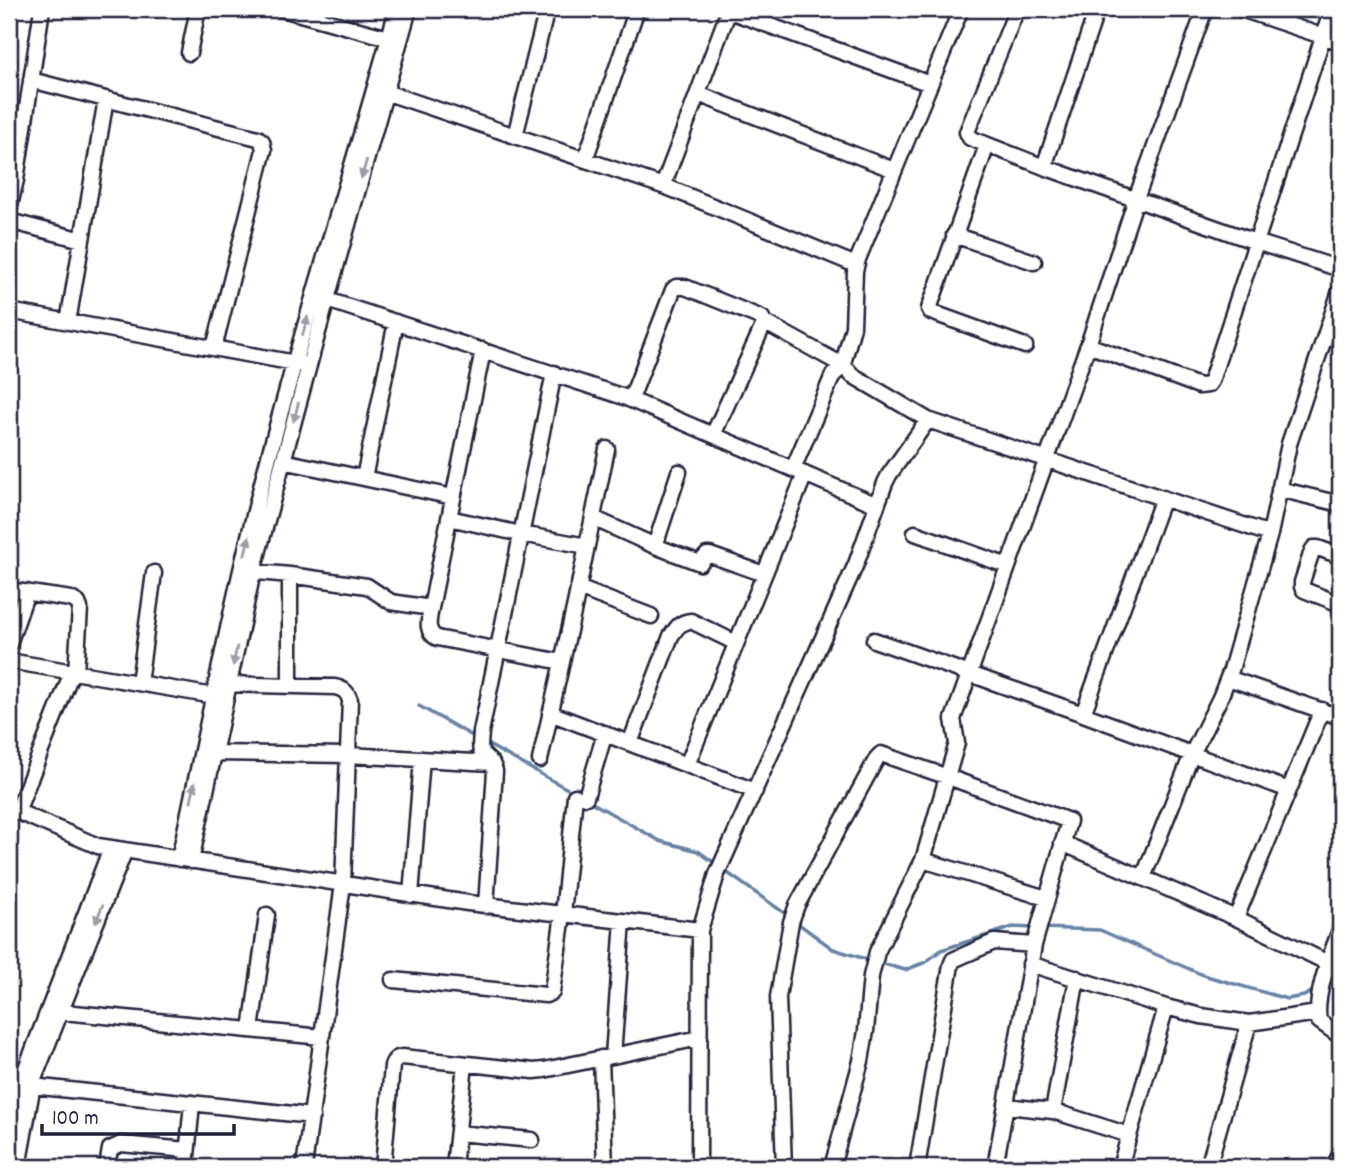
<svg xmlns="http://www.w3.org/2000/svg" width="1349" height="1176" font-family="Dekko,sans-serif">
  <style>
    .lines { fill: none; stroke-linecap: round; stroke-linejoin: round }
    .stream { stroke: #6782a7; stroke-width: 3.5 }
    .street-casing { stroke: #22223b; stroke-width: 19 }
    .street { stroke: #fff; stroke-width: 14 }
    .oneway { fill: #9c9ca7 }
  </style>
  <rect width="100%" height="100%" fill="#fff"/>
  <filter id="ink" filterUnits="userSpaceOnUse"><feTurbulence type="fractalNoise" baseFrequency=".0143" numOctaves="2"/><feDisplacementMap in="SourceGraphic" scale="14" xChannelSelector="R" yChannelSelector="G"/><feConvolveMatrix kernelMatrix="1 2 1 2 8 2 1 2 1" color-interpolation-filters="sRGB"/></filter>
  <g filter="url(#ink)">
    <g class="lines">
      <path class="stream" d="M419 706 476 738
        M485 743 573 792
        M589 801 660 841 698 851 716 864
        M722 869 790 917
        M796 922 833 949 872 961
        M1041 928 1100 930 1203 975 1287 999 1304 996 1316 989
        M880 963 905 970 926 962 941 950 1013 927 1033 928
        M1328 981 1340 974"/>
      <defs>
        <path id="street" d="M282 9 396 40
          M724 9 930 84
          M1017 9 967 132 970 138 1044 167
          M1097 9 1044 167 1256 242 1340 269
          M1241 9 1340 42
          M189 53 198 9
          M31 80 258 138 262 141 264 150 214 348
          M385 92 669 188 856 265
          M698 94 894 170
          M515 136 547 9
          M987 145 929 309 931 312 1025 346
          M585 160 637 9
          M663 186 729 10
          M9 210 16 180 42 9
          M9 221 82 240
          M954 235 1034 262
          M318 297 624 397 877 505
          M9 311 301 364
          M68 322 106 99
          M764 322 844 366 833 375 793 469
          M1088 345 1199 386 1208 385 1211 381 1332 9
          M483 350 431 608C429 620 425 631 437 638L562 662
          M631 399 673 290 676 287H685L762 318 764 322 763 326 713 435
          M928 420 852 375 844 366V360L853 327 855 271 858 259 961 9
          M283 461 453 497
          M364 478 396 322
          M1279 489 1340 504
          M449 518 521 534 587 546
          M593 518 655 546 700 563 707 555H710L764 574
          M915 533 1008 566
          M655 546 679 472
          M1340 556 1318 548H1314L1312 551 1302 582V587L1304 590 1340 604
          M246 571 290 575 367 586 391 602 431 608
          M290 575V685
          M578 588 651 616
          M9 590 71 599 78 603 80 608 76 673
          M874 640 1083 714 1289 790
          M9 644 27 592
          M9 661 214 696
          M1228 678 1340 717
          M139 683 154 573
          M222 684 335 687C344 689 347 692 350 700L343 884 304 1167
          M550 713 755 791
          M1083 714 1163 498
          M630 743 671 636C677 627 680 622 691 621L736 643
          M215 753 348 755 492 763
          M540 760 575 604 607 449
          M687 765 805 474
          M586 797 605 733
          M9 808 98 846 468 903 700 930
          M17 812 72 672
          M1062 843 1236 918 1328 963
          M179 859C208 725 234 589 269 456 308 306 356 158 397 9
          M923 860 1046 898
          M191 861 253 572 327 299 409 9
          M1143 878 1192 754 1220 698 1231 670 1270 534 1289 444 1340 291
          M411 895 422 759
          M486 906 495 771C493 760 485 760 481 751 479 746 481 737 481 732L554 373
          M1236 918 1322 710
          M1340 930C1331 955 1314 994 1319 1021L1340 1036
          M1030 964 1166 1007 1201 1016 1249 1023 1318 1013
          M393 980 546 995 552 992 563 914 575 796
          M53 1011 322 1037
          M251 1030 267 915
          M613 1056 623 921
          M601 1058 605 1167
          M32 1086 312 1116
          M1006 1106 1053 1111 1129 1135
          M1053 1111 1077 978
          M458 1133 532 1140
          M9 1138 23 1076 111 848
          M18 1167 34 1079 125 850
          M107 1167 110 1149 121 1144 187 1150
          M186 1167 192 1103
          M383 1167 392 1066C394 1060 396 1058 402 1057L534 1071 544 1070 700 1038
          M454 1167 465 1064
          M699 1167 700 930 717 874 856 564 885 483 889 475 928 420 1270 534
          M784 1167 778 997 791 922 797 905 877 758 881 754 948 777 1069 821 1034 945 995 1167
          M832 1167 861 1061 866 1031 871 976 877 952 923 860 957 743 953 719 1088 345 1136 199 1205 9
          M917 1167 951 965 953 960 994 942 1034 945
          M1120 1167 1166 1007
          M1208 1167 1249 1023
          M1333 1167 1340 1155"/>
      </defs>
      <use href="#street" class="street-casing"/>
      <use href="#street" class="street"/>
    </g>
    <defs><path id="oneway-solid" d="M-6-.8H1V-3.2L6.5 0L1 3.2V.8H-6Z" transform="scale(1.75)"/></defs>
    <g class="oneway">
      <use href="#oneway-solid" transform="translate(364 169) rotate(106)"/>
      <use href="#oneway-solid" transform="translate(305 326) rotate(-74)"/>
      <use href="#oneway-solid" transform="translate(296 412) rotate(105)"/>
      <use href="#oneway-solid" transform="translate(247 546) rotate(-76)"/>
      <use href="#oneway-solid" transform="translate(235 656) rotate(102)"/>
      <use href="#oneway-solid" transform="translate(193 792) rotate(-78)"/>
      <use href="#oneway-solid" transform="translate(99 914) rotate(112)"/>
    </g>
  </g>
  <rect width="1349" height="1176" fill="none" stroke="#fff" stroke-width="35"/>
  <rect x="18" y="18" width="1314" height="1141" fill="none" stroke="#22223b" stroke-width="2.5" filter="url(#ink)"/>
  <path d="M42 1124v10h192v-10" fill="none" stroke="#22223b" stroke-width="3.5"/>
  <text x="52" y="1124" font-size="21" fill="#22223b" stroke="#ffffff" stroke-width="5" paint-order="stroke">100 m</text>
</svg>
